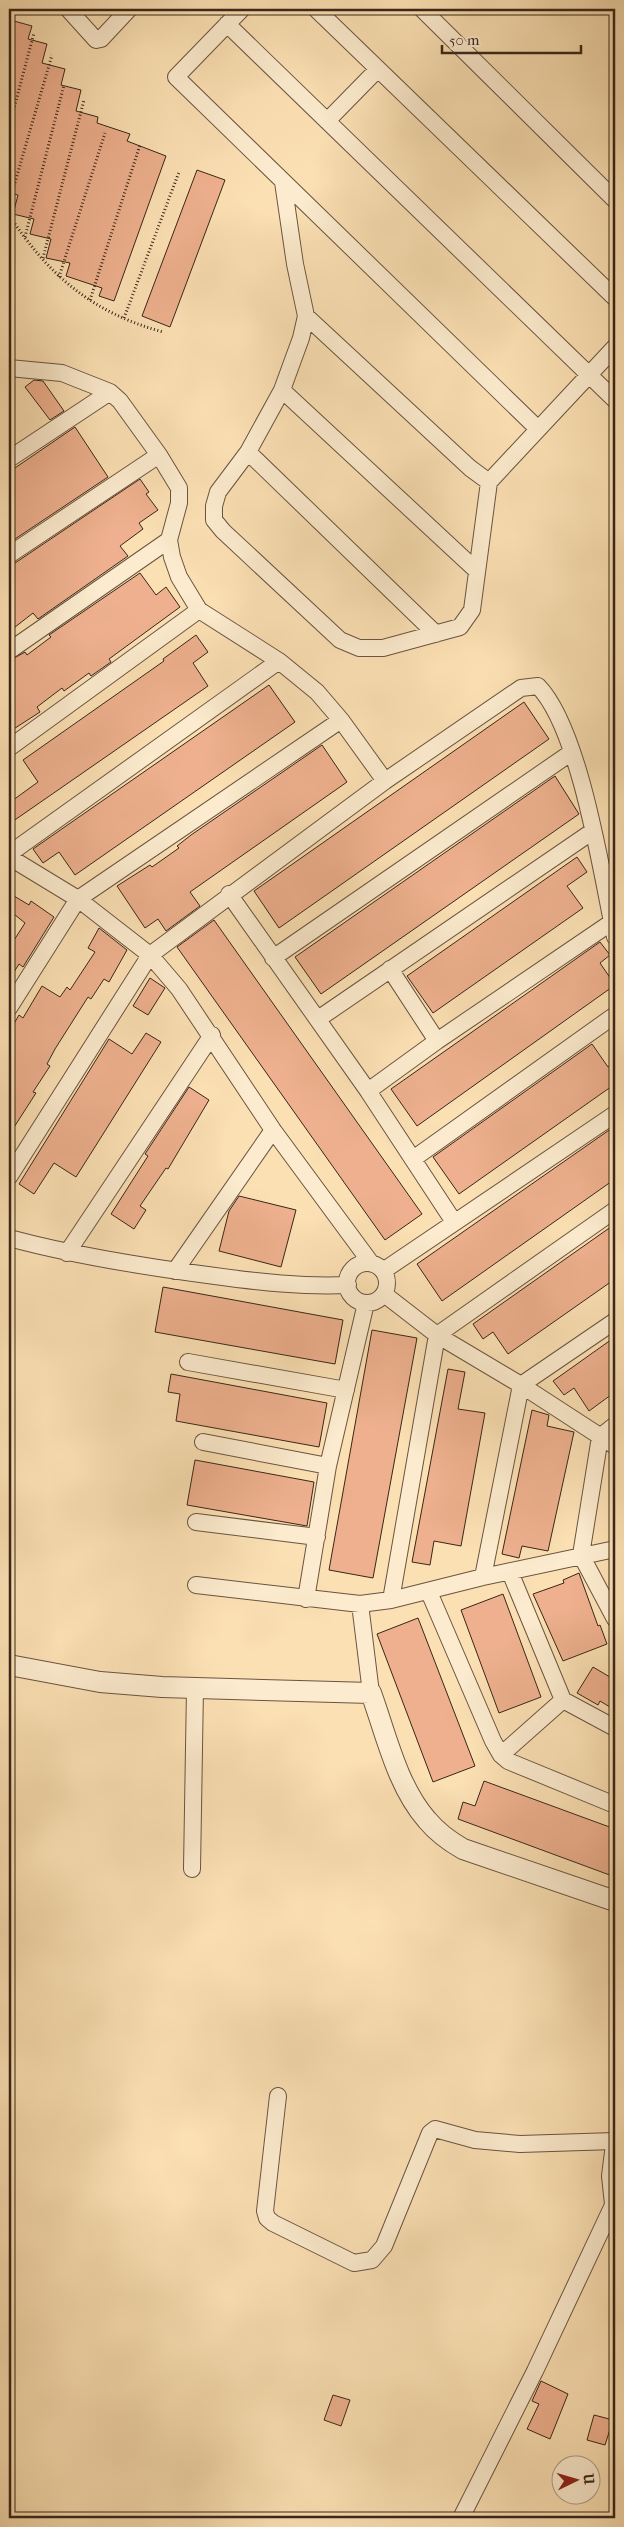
<svg xmlns="http://www.w3.org/2000/svg" width="624" height="2527" font-family="'IM FELL French Canon',serif">
  <style>
    .building { fill: #eeb08e; stroke: #392619 }
    .lines { fill: none; stroke-linecap: round; stroke-linejoin: round }
    .minor-casing { stroke: #6a5440; stroke-width: 18 }
    .tertiary-casing { stroke: #6a5440; stroke-width: 22 }
    .path { stroke: #392619; stroke-width: 3; stroke-dasharray: 1 2.5; stroke-linecap: butt }
    .minor { stroke: #fcebce; stroke-width: 16 }
    .tertiary { stroke: #fcebce; stroke-width: 20 }
  </style>
  <rect width="100%" height="100%" fill="#fbe0b3"/>
  <filter id="stains"><feTurbulence type="fractalNoise" baseFrequency=".004" numOctaves="4"/><feColorMatrix values="0 0 0 0 .2 0 0 0 0 .09 0 0 0 0 .02 0 0 0 .5 -.17"/></filter>
  <radialGradient id="worn" r=".72"><stop offset=".6" stop-color="#630" stop-opacity="0"/><stop offset="1" stop-color="#630" stop-opacity=".3"/></radialGradient>
  <path class="building" d="M14 21 32 26 28 39 47 44 42 63 65 69 61 85 81 90 76 111 98 117 97 123 130 134 127 141 166 156 114 301 99 296 102 288 66 276 70 263 46 258 51 239 30 234 34 219 13 214 18 195 9 193V43Z
    M197 170 225 180 170 327 142 316Z
    M34 380 43 381 64 411 50 420 25 387Z
    M75 427 108 477 9 543V472Z
    M140 479 149 492 146 494 158 510 139 523 143 529 120 546 128 556 38 619 33 613 10 631 13 636 9 639V565L15 563Z
    M140 573 156 595 166 587 180 607 109 659 111 662 91 676 89 673 64 691 62 688 37 707 40 712 9 732V661L25 652 27 655 51 637 49 635Z
    M196 635 208 652 193 663 208 686 9 824V803L38 782 23 760 164 661 163 659Z
    M269 685 295 722 75 875 59 852 43 863 33 849Z
    M524 702 549 739 279 928 254 891Z
    M322 745 347 782 190 892 200 906 166 931 158 919 145 928 117 886 150 865 152 867 179 848 177 846 191 835Z
    M555 776 579 814 321 994 295 957Z
    M577 857 587 872 567 886 583 908 433 1013 407 976Z
    M9 893 29 905 31 901 54 917 23 967 19 964 9 980V948L25 923 9 910Z
    M214 920 422 1214 385 1240 177 947Z
    M99 928 127 950 109 982 104 979 91 999 88 997 55 1049 47 1064 50 1066 33 1092 36 1093 9 1135V1032L19 1015 23 1018 42 986 60 997 67 987 70 990 95 952 88 948Z
    M600 942 610 955 600 963 615 985 417 1126 391 1089Z
    M150 978 165 988 148 1015 133 1006Z
    M146 1033 161 1042 76 1177 54 1163 34 1194 19 1184 109 1039 132 1054Z
    M592 1044 608 1067 615 1062V1084L459 1194 433 1157Z
    M189 1087 209 1100 168 1169 166 1168 140 1206 146 1210 134 1229 111 1214 148 1156 145 1154Z
    M615 1126V1179L442 1301 417 1264Z
    M239 1196 296 1210 281 1267 219 1251 229 1211Z
    M615 1224V1279L508 1354 493 1332 483 1339 473 1324Z
    M163 1287 343 1320 335 1364 155 1332Z
    M372 1330 417 1338 373 1578 329 1570Z
    M615 1337V1392L589 1411 574 1388 564 1395 553 1381Z
    M448 1369 465 1372 458 1409 485 1413 461 1546 434 1541 430 1565 412 1562Z
    M171 1374 327 1403 319 1447 176 1421 180 1394 168 1392Z
    M532 1410 549 1415 547 1426 574 1432 548 1551 522 1546 519 1558 502 1554Z
    M195 1460 314 1482 307 1526 187 1505Z
    M579 1573 598 1626 600 1625 607 1644 563 1661 533 1594 564 1583 563 1580Z
    M503 1594 541 1697 499 1713 461 1610Z
    M418 1618 475 1766 433 1782 377 1634Z
    M593 1667 615 1680V1710L600 1701 598 1705 577 1693Z
    M484 1781 615 1829V1877L458 1819 463 1802 475 1806Z
    M541 2381 568 2394 550 2439 527 2429 539 2404 532 2401Z
    M333 2395 350 2400 341 2426 324 2420Z
    M594 2415 613 2420 605 2445 587 2440Z"/>
  <g class="lines">
    <defs>
      <path id="minor" d="M68 9 96 40 101 39 129 9
        M242 9 176 77 538 429
        M316 9 615 298
        M422 9 615 200
        M227 24 615 400
        M327 121 378 69
        M283 182 295 264 306 316 301 338 282 390 248 452 218 492 214 506V520L223 531 340 640 359 648H383L460 627 472 610 489 482
        M306 316 470 468 489 482 615 347
        M9 368 62 373 110 392 120 401 159 455 179 488V503L169 540 172 557 179 577 199 610 279 661 317 692 341 720 385 781
        M282 390 477 571
        M248 452 436 634
        M9 459 110 392
        M9 555 159 455
        M9 651 169 540
        M9 748 199 610
        M9 854 279 661
        M9 857 78 899 150 955 179 989 273 1130 371 1263
        M229 894 368 1091 454 1222
        M273 958 572 752
        M390 969 437 1041
        M9 1008 78 899 341 720
        M318 1019 593 831
        M368 1091 437 1041 612 922
        M413 1159 615 1015
        M9 1177 150 955 385 781 521 688 538 686C580 729 602 875 615 937
        M9 1238C76 1256 145 1267 215 1276 259 1282 303 1287 348 1285
        M67 1253 212 1035
        M347 1283a20 20 0 1 1 40 0a20 20 0 1 1-40 0Z
        M175 1271 273 1130
        M383 1271 615 1114
        M384 1294 437 1335 521 1385 615 1446
        M188 1362 346 1390
        M615 1425 600 1437 581 1555 615 1619
        M203 1442 328 1466
        M196 1522 317 1537
        M510 1572 563 1700 615 1728
        M483 1577 521 1385 615 1321
        M196 1585 360 1604 391 1600 483 1577 615 1549
        M429 1592 493 1741 501 1755 508 1761 615 1805
        M306 1599 328 1466 366 1303
        M391 1600 437 1335 615 1210
        M360 1604 371 1693
        M501 1755 563 1700
        M192 1869 195 1688
        M278 2096 265 2211 267 2218 273 2223 354 2263 372 2260 384 2246 430 2133 435 2129 475 2140 520 2144 615 2141
        M461 2518 535 2371 614 2203"/>
      <path id="tertiary" d="M9 1665 100 1682 162 1687 371 1693C386 1734 397 1786 427 1820 437 1832 449 1841 463 1849L615 1901
        M615 2152 612 2176 615 2204"/>
    </defs>
    <use href="#minor" class="minor-casing"/>
    <use href="#tertiary" class="tertiary-casing"/>
    <path class="path" d="M9 28 11 22
      M9 127 34 33
      M9 203 52 55
      M9 215C49 276 93 313 163 332
      M25 237 64 85
      M43 258 84 100
      M59 277 105 133
      M90 300 140 145
      M124 318 179 172"/>
    <use href="#minor" class="minor"/>
    <use href="#tertiary" class="tertiary"/>
  </g>
  <rect width="624" height="2527" fill="none" stroke="#fbe0b3" stroke-width="30"/>
  <rect x="10" y="10" width="604" height="2507" fill="none" stroke="#392619" stroke-width="2.5"/>
  <rect x="15" y="15" width="594" height="2497" fill="none" stroke="#392619"/>
  <g transform="translate(576 2480) rotate(85)"><circle r="24" fill="#fcebce" stroke="#ae9c86"/>
  <path d="M0-4L9 19L0 12L-9 19Z" fill="#8f2418"/>
  <text y="-8" font-size="14" font-weight="bold" text-anchor="middle" fill="#392619">U</text>
  </g>
  <path d="M442 45v8h139v-8" fill="none" stroke="#392619" stroke-width="2.5"/>
  <text x="449" y="45" font-size="15" fill="#392619" stroke="#fcebce" stroke-width="4" paint-order="stroke">50 m</text>
  <rect width="100%" height="100%" filter="url(#stains)"/>
  <rect width="100%" height="100%" fill="url(#worn)"/>
</svg>
